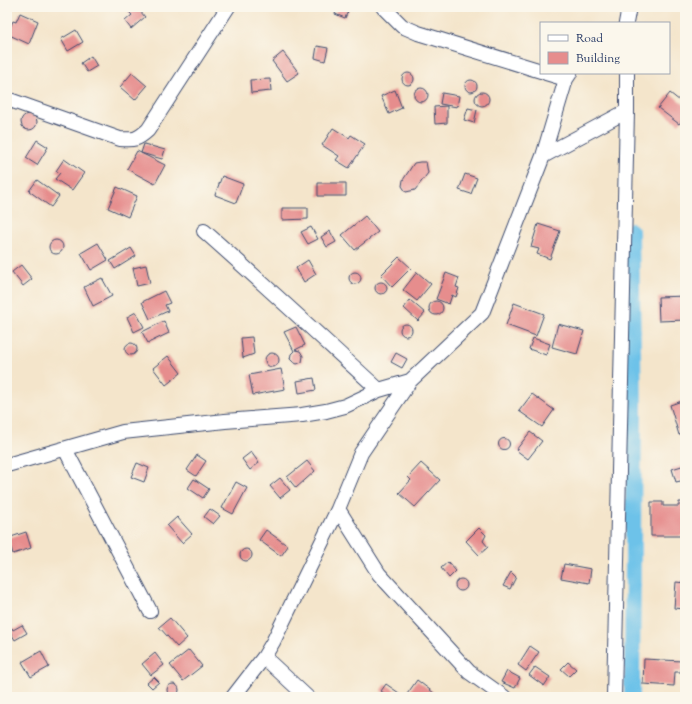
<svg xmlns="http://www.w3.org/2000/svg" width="692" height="704" font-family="'Sorts Mill Goudy',serif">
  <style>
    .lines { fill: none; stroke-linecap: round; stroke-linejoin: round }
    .canal { stroke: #6dc2e9; stroke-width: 16 }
    .building { fill: #e68d8d }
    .minor-casing { stroke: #3c4a6e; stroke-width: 16 }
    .minor { stroke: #fff; stroke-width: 14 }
  </style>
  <rect width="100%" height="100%" fill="#fbf7ec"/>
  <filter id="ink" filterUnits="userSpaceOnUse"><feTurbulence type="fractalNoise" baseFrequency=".025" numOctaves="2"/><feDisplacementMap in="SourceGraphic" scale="8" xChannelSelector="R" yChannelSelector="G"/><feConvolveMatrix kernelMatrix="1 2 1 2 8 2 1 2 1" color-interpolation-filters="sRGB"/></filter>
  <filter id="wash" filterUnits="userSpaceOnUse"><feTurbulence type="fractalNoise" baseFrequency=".012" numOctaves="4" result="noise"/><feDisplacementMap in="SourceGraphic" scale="16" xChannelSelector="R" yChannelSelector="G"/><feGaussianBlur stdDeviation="0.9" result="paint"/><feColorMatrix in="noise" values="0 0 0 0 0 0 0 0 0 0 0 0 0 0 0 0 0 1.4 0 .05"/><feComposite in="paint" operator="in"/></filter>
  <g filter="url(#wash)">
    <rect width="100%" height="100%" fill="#f4e5cb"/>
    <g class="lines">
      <path class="canal" d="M631 231 634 406 632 697"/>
    </g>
    <g id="blocks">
      <path class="building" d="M130 7H143L144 8 140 11 145 17 131 29 125 21 132 15 127 10Z
        M338 7H350L345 18 335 14Z
        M20 13 38 21 29 44 7 34 13 21 16 22Z
        M76 30 83 42 68 51 61 39Z
        M317 46 328 48 325 61 315 58Z
        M283 52 299 73 287 81 272 61Z
        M91 56 97 66 87 72 81 63Z
        M132 73 147 86 135 100 120 87Z
        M402 79a6 6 0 1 1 12 0a6 6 0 1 1-12 0Z
        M270 79 271 91 251 93 250 80Z
        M465 86a6 6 0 1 1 12 0a6 6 0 1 1-12 0Z
        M414 95a7 7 0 1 1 14 0a7 7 0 1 1-14 0Z
        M395 90 402 108 389 114 381 96Z
        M475 99a7 7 0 1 1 14 0a7 7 0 1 1-14 0Z
        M442 93 459 96 457 107 440 104Z
        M670 93 685 105V117L679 124 658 108Z
        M447 106V123L435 124 434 107Z
        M468 108 477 110 474 123 464 120Z
        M21 122a8 8 0 1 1 16 0a8 8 0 1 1-16 0Z
        M333 128 349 138 351 135 365 144 349 168 336 160 339 156 322 145Z
        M37 140 48 147 37 165 26 158Z
        M144 144 165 150 162 159 141 153Z
        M137 151 165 165 155 184 127 169Z
        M64 159 84 173 72 190 55 179 60 173 56 171Z
        M420 162H426L428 173 415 190 406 192 402 186 403 180 414 163Z
        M465 174 477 178 471 194 459 190Z
        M222 176 243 184 236 203 215 195Z
        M37 180 59 196 51 207 29 191Z
        M318 183H346V196H318Z
        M117 187 137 196 128 217 108 208Z
        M282 208H308V219L282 220Z
        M365 216 378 232 355 250 342 235Z
        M538 224 560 231 550 259 537 254 539 249 531 247Z
        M311 227 318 239 308 244 301 232Z
        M330 231 336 242 327 247 321 237Z
        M49 247a7 7 0 1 1 14 0a7 7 0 1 1-14 0Z
        M98 243 108 260 91 270 81 253Z
        M131 248 136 256 115 269 110 261Z
        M399 257 411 268 392 287 381 275Z
        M308 260 316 274 304 282 296 268Z
        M21 265 32 279 23 286 12 272Z
        M146 265 150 283 137 286 133 268Z
        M349 278a6 6 0 1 1 12 0a6 6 0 1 1-12 0Z
        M417 272 431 284 417 301 403 290Z
        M446 273 459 278 456 287 459 288 456 297 452 295 449 304 436 299Z
        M102 278 112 296 93 306 84 287Z
        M375 288a6 6 0 1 1 12 0a6 6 0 1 1-12 0Z
        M164 291 170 303 165 305 168 311 150 319 142 302Z
        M685 296V320L659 321 658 297Z
        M410 300 425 313 418 321 404 308Z
        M429 308a7 7 0 1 1 14 0a7 7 0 1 1-14 0Z
        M514 303 544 314 536 336 506 325Z
        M136 312 144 327 134 332 127 317Z
        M164 321 169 333 148 343 142 332Z
        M558 324 584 331 577 354 552 347Z
        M400 330a6 6 0 1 1 12 0a6 6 0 1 1-12 0Z
        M296 327 305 345 295 350 300 351 303 356 302 362 297 364 293 362 290 359 291 354 294 351 284 332Z
        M252 337 254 354 243 358 241 338Z
        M533 338 550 344 546 355 529 349Z
        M125 349a6 6 0 1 1 12 0a6 6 0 1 1-12 0Z
        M265 360a7 7 0 1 1 14 0a7 7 0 1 1-14 0Z
        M396 353 407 359 402 368 391 362Z
        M168 356 181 373 166 385 153 368Z
        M281 369 285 389 253 395 249 375Z
        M314 378 316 390 299 393 297 381Z
        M532 394 554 410 542 427 519 411Z
        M685 400V433L679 435 670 405Z
        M530 432 542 441 528 459 516 450Z
        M498.5 444a5.5 5.5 0 1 1 11 0a5.5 5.5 0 1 1-11 0Z
        M251 452 259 463 250 470 242 459Z
        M197 455 206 461 196 476 187 470Z
        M307 461 315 471 296 488 287 477Z
        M137 463 149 468 144 482 131 477Z
        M421 463 440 480 415 507 399 493 411 480 408 477Z
        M685 465V480L676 482 672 469Z
        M280 478 290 490 280 498 270 486Z
        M194 479 209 489 203 498 188 488Z
        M236 482 247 488 233 514 222 508Z
        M651 502H663V506H679V502H685V536H651Z
        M210 509 220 516 213 524 204 517Z
        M177 517 192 534 182 543 167 526Z
        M479 528 486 535 483 541 488 547 479 555 466 541Z
        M266 530 288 546 281 556 259 540Z
        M26 532 31 548 13 554 8 538Z
        M240 555a6 6 0 1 1 12 0a6 6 0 1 1-12 0Z
        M448 562 456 571 449 578 441 568Z
        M564 564 591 569 589 583 561 578Z
        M511 572 516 577 510 589 503 586Z
        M455 585a6 6 0 1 1 12 0a6 6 0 1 1-12 0Z
        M676 582 685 583V609L674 608Z
        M170 618 187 638 177 647 159 627Z
        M22 625 27 633 15 640 9 630 12 628 13 630Z
        M530 646 539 652 526 671 518 665Z
        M189 650 202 666 183 681 170 665Z
        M41 651 49 667 31 677 22 662Z
        M155 653 164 665 151 675 142 664Z
        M644 659 682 661 681 672H675L674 686 643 684Z
        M568 662 576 669 569 676 561 669Z
        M535 667 550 677 544 686 529 675Z
        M507 671 520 678 515 688 501 682Z
        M154 677 159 682 152 688 147 683Z
        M417 680 434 693 431 697H405Z
        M167 690a6 6 0 1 1 12 0a6 6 0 1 1-12 0Z
        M386 684 399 693 396 697H389L381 691Z"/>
    </g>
  </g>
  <g filter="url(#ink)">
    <use href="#blocks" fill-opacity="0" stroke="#3c4a6e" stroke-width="1"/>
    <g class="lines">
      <defs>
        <path id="minor" d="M383 7 402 26 418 33 541 71
          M626 23 629 7
          M546 73 566 79
          M7 99 120 139C134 140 137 140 148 130L228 7
          M543 156 627 111
          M204 231C263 283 321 337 379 390
          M410 381 361 453 338 509 379 574 469 672 504 697
          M65 449 150 611
          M7 465 123 432 225 421 302 415 326 411 345 406 379 390 410 381 482 313 543 156 566 79 570 73
          M264 657 307 697
          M233 697 264 657 273 642 338 509
          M614 697 627 111V73"/>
      </defs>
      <use href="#minor" class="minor-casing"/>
      <use href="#minor" class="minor"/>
    </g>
  </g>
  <rect width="692" height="704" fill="none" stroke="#fbf7ec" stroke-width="24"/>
  <rect x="540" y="22" width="130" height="52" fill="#fbf7ec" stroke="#a1a7b3"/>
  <rect x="548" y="35" width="20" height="6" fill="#ffffff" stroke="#a1a7b3"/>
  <text x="576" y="42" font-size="12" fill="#1b2f5e">Road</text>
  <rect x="548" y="52" width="20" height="12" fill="#e68d8d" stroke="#a1a7b3"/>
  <text x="576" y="62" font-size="12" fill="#1b2f5e">Building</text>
</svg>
